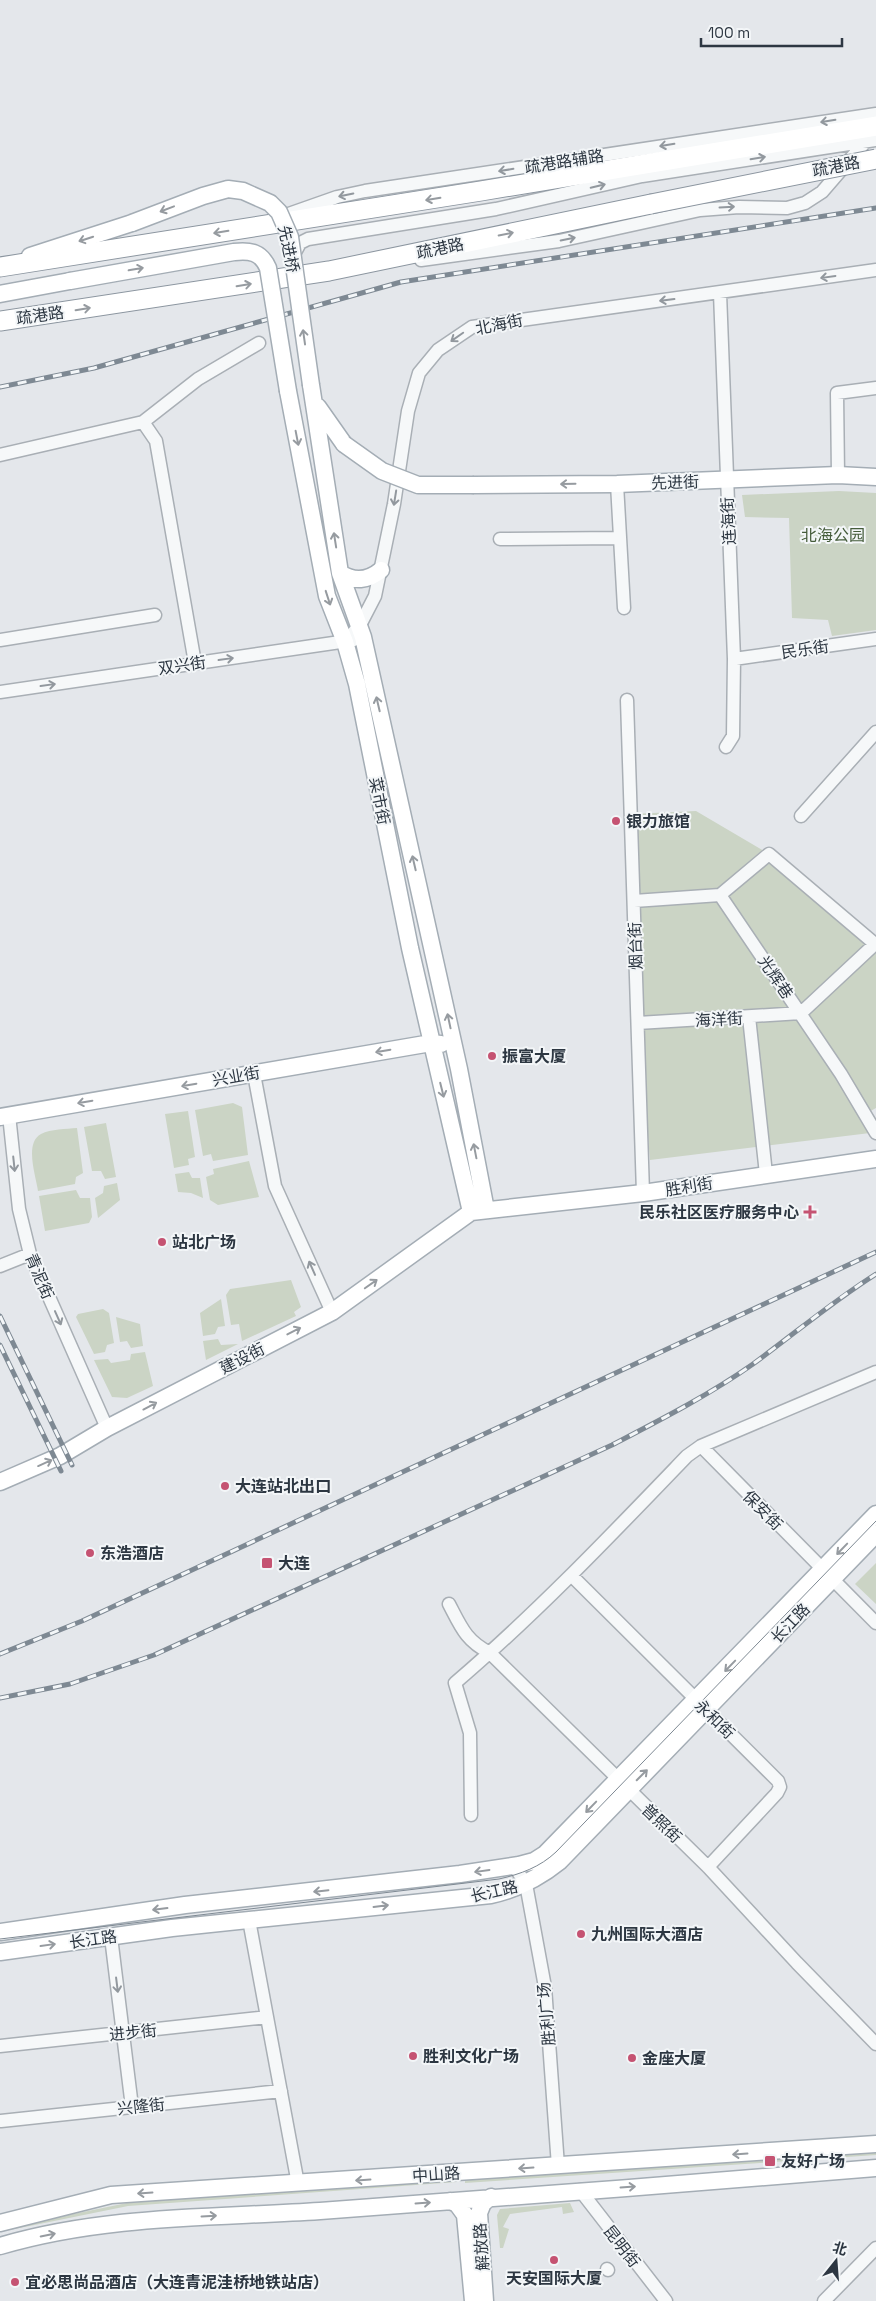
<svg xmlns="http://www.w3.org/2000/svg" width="876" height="2301" font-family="'Space Grotesk','Noto Sans SC',sans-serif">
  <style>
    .green { fill: #cbd4c5 }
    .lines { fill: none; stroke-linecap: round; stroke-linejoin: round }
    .minor-casing { stroke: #a9afb5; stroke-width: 15 }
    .major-casing { stroke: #a4adb5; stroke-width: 19 }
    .highway-casing { stroke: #8c96a0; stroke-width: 21 }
    .minor { stroke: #f6f8f9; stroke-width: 12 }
    .major { stroke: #fff; stroke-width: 16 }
    .highway { stroke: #fff; stroke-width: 19 }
    .tram { stroke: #7e8993; stroke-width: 1 }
    .rail-casing { stroke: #7e8993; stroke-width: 5 }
    .rail { stroke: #f3f6f8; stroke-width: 3; stroke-dasharray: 9; stroke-linecap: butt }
    .major-bridge-casing { stroke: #a4adb5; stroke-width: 19; stroke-linecap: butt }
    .highway-bridge-casing { stroke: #8c96a0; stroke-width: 21; stroke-linecap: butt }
    .major-bridge { stroke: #fff; stroke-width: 16 }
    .highway-bridge { stroke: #fff; stroke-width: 19 }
    .oneway { stroke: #92989e }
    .oneway2 { stroke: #969ba0 }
    .poi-dot { fill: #c55372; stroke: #f3f6f8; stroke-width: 2 }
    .labels { text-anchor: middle; stroke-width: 4; stroke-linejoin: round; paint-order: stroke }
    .street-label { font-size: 16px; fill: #2d3742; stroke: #f3f6f8 }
    .park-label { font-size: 16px; fill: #455c3b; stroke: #f3f6f8 }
    .poi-label { font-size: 16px; font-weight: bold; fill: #2d3742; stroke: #f3f6f8; text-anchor: start }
  </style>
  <rect width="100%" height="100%" fill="#e4e7eb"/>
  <path class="green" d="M839 491 876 493V630L832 636 828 620 792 618 789 518 745 517 742 495Z
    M696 811 769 854 876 945V1108L865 1114 870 1133 650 1160 638 1023 631 814Z
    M233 1103 242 1107 248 1155 213 1161 211 1154 203 1156 195 1110Z
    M188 1111 195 1157 188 1159 189 1165 174 1168 165 1114Z
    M106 1123 116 1177 105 1179 101 1171H92L84 1127Z
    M77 1128 83 1173 76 1177 75 1184 38 1191C36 1176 24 1143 41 1134 51 1129 66 1129 77 1128Z
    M249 1161 259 1197 218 1205 210 1200 206 1177 214 1174 213 1169Z
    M189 1172 192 1178H200L203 1198 191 1193 178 1192 175 1174Z
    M117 1183 120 1200 98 1218 95 1198 103 1193 104 1186Z
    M76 1190 80 1198H90L92 1217 89 1223 45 1231 39 1196Z
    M291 1280 301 1307 294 1312 296 1316 242 1341 239 1324 231 1325 226 1295 230 1289Z
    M221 1299 225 1326 218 1327 215 1334 203 1336 200 1313Z
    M103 1309 109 1313 114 1343 107 1345 105 1352 94 1354 76 1317 78 1314Z
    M116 1317 140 1324 143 1346 131 1348 127 1341 120 1342Z
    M218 1339 221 1345 238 1344 206 1360 203 1341Z
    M145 1352 153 1386 127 1398 112 1397 94 1360 108 1359 111 1363 130 1360 131 1354Z
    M876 1563V1604L855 1584Z
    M876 2152V2155L465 2183V2180L516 2175Z
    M456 2179 457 2182 128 2206 0 2232V2229L127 2203Z
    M570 2203 574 2212 563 2214 562 2207 510 2214 503 2227 509 2229 503 2248H500L497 2215 500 2209Z"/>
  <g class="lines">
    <defs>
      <path id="minor" d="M283 216 337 197 365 191 876 114
        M292 258 300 243 308 239 496 209 642 176 876 140
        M421 260 559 241 700 210 739 207 787 208 805 203 822 192 866 141
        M720 293 734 659 733 736 726 747
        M143 422 156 441 195 663
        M0 455 143 422 198 379 259 343
        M838 475 837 393 876 388
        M617 484 624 608
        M500 539 620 538
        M0 640 155 615
        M345 642 360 625 375 596 394 504 408 411 419 373 438 350 472 327 876 270
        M734 659 876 639
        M0 692 354 640
        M627 700 643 1193
        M801 816 876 732
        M720 895 841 1074 876 1133
        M634 901 720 895
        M749 1017 766 1174
        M638 1023 801 1013 875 944 769 854 720 895
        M254 1074 275 1186 332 1312
        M9 1115 19 1209 30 1254 107 1428
        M0 1266 30 1254
        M701 1446 876 1623
        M571 1575 778 1781 780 1787 777 1793 708 1867
        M449 1604C461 1627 466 1641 490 1653L708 1867 797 1963 876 2044
        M471 1815 470 1733 455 1683C537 1613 612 1534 687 1456L701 1446 876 1372
        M514 1866 526 1884 545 1987 558 2166
        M249 1920 298 2184
        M111 1937 132 2107
        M0 2046 267 2017
        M1 2121 281 2091
        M580 2190 666 2301
        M607 2269 608 2270
        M824 2301 876 2248"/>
      <path id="major" d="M30 256 132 223
        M0 294 70 281
        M311 385 340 573 363 637 459 1069 486 1210
        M288 391 327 596 345 642 357 684 410 948 471 1212
        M318 407 344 444
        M474 485 617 484 838 475 876 477
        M340 573C354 582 368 581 381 570
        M0 1117 431 1043 441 1044
        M0 1482 60 1456 107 1428 332 1312 471 1212 643 1193 876 1159
        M0 1932 185 1905 460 1874 519 1865 534 1861 545 1854 876 1514
        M0 1952 172 1928 491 1895C518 1889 539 1878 560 1861L876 1534
        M450 2201 457 2204 465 2215 473 2301
        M0 2223 111 2195 876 2144
        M0 2246C105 2215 213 2218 320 2211 505 2197 691 2184 876 2168
        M485 2301 479 2213 483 2203 491 2197"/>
      <path id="highway" d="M0 267 481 191 876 126
        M0 321 329 271 651 204"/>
    </defs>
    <use href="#minor" class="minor-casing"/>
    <use href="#major" class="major-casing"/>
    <use href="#highway" class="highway-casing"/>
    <use href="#minor" class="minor"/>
    <use href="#major" class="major"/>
    <use href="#highway" class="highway"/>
    <path class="tram" d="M0 1939 499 1879C521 1874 540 1867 556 1852L876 1521"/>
    <defs>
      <path id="rail" d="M0 387 94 368 401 282 876 208
        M0 1316 72 1465
        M0 1345 61 1471
        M0 1654 82 1621 876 1252
        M0 1698 70 1684 154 1655 612 1445C660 1420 709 1395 753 1364 794 1334 833 1301 876 1274"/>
    </defs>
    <use href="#rail" class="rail-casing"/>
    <use href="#rail" class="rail"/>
    <defs>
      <path id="major-bridge" d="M132 223 203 196 228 189 243 191 270 203 279 212 290 237 311 385
        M70 281 234 252C250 250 261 252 268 268L288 391
        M344 444 382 471 418 485H474"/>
      <path id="highway-bridge" d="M651 204 876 159"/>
    </defs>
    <use href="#major-bridge" class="major-bridge-casing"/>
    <use href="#highway-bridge" class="highway-bridge-casing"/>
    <use href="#major-bridge" class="major-bridge"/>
    <use href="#highway-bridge" class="highway-bridge"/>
  </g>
  <defs><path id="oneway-shaft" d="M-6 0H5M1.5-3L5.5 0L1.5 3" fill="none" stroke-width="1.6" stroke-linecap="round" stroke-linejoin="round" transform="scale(1.25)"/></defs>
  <g class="oneway">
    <use href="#oneway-shaft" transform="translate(828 121) rotate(171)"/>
    <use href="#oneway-shaft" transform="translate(667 145) rotate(171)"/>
    <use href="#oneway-shaft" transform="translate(758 158) rotate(-9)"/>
    <use href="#oneway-shaft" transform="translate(506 170) rotate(171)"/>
    <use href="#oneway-shaft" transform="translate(598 186) rotate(-13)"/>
    <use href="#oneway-shaft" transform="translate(346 195) rotate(168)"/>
    <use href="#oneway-shaft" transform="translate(727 207) rotate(-3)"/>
    <use href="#oneway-shaft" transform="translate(568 239) rotate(-12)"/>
    <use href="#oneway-shaft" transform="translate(828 277) rotate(172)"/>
    <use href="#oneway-shaft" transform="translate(667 300) rotate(173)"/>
    <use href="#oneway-shaft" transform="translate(457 337) rotate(145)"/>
    <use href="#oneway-shaft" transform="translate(395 498) rotate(99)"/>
    <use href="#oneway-shaft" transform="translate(226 659) rotate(-8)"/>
    <use href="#oneway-shaft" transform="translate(48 685) rotate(-8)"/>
    <use href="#oneway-shaft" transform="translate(14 1164) rotate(84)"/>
    <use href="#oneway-shaft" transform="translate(312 1268) rotate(-114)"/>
    <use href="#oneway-shaft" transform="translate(58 1318) rotate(66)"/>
    <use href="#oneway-shaft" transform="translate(117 1985) rotate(83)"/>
  </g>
  <g class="oneway2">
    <use href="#oneway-shaft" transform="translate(433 199) rotate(171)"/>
    <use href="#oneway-shaft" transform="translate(167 209) rotate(159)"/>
    <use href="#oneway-shaft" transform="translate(221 232) rotate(171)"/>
    <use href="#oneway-shaft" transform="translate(506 234) rotate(-12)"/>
    <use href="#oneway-shaft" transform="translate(86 239) rotate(162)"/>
    <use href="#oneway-shaft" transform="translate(136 269) rotate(-10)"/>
    <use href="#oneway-shaft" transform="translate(244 285) rotate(-9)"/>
    <use href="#oneway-shaft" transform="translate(83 309) rotate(-9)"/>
    <use href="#oneway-shaft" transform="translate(304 337) rotate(-98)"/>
    <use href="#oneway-shaft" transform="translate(297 438) rotate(79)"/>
    <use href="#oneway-shaft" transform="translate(568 484) rotate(179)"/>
    <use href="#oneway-shaft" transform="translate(335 540) rotate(-99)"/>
    <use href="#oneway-shaft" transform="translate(328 598) rotate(72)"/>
    <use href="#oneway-shaft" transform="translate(378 704) rotate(-103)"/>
    <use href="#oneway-shaft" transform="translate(414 863) rotate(-103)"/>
    <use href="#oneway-shaft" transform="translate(449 1021) rotate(-102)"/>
    <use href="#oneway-shaft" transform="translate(383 1051) rotate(170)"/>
    <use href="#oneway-shaft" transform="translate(189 1085) rotate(170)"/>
    <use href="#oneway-shaft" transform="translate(442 1090) rotate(76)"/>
    <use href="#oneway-shaft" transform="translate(85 1102) rotate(170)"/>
    <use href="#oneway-shaft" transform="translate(475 1151) rotate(-101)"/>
    <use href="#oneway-shaft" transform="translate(371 1284) rotate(-35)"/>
    <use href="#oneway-shaft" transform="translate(294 1331) rotate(-27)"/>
    <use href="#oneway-shaft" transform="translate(150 1406) rotate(-28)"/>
    <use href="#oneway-shaft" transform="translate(45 1463) rotate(-24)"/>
    <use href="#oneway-shaft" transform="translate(842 1549) rotate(134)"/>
    <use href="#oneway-shaft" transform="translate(730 1666) rotate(134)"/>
    <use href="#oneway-shaft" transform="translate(642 1775) rotate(-45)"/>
    <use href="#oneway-shaft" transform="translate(591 1807) rotate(134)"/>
    <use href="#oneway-shaft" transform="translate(482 1871) rotate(172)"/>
    <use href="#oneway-shaft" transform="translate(321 1891) rotate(174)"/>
    <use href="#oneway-shaft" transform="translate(381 1906) rotate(-7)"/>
    <use href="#oneway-shaft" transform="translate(160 1909) rotate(173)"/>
    <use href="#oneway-shaft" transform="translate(48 1945) rotate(-8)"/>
    <use href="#oneway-shaft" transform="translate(740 2154) rotate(176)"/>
    <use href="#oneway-shaft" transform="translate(526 2168) rotate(176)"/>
    <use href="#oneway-shaft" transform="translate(363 2180) rotate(176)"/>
    <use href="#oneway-shaft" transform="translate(628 2187) rotate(-4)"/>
    <use href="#oneway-shaft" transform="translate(145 2193) rotate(176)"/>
    <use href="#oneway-shaft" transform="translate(423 2203) rotate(-4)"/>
    <use href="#oneway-shaft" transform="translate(209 2216) rotate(-3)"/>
    <use href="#oneway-shaft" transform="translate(48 2235) rotate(-11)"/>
  </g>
  <g class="poi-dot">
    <circle cx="616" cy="821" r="5"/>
    <circle cx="492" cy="1056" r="5"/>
    <path d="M807.5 1204.5h5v5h5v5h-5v5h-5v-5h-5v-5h5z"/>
    <circle cx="162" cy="1242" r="5"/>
    <circle cx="225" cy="1486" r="5"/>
    <circle cx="90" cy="1553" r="5"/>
    <rect x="261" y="1557" width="12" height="12" rx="2.5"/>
    <circle cx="581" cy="1934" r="5"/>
    <circle cx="413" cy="2056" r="5"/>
    <circle cx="632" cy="2058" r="5"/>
    <rect x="764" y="2155" width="12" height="12" rx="2.5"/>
    <circle cx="554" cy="2260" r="5"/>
    <circle cx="15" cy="2282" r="5"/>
  </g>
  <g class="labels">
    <g class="street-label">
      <text transform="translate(564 161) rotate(-9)" y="6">疏港路辅路</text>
      <text transform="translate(836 166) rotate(-11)" y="6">疏港路</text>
      <text transform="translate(440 248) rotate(-12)" y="6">疏港路</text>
      <text transform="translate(289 249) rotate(78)" y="6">先进桥</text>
      <text transform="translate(40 315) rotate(-8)" y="6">疏港路</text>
      <text transform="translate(499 324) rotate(-11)" y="6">北海街</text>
      <text transform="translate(675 482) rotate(-2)" y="6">先进街</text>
      <text transform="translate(728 521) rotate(-93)" y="6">连海街</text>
      <text transform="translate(805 649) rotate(-8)" y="6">民乐街</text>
      <text transform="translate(182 665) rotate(-8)" y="6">双兴街</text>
      <text transform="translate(380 801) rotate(79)" y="6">菜市街</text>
      <text transform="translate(635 946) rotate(-92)" y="6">烟台街</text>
      <text transform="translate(776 977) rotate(56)" y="6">光辉巷</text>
      <text transform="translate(719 1019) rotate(-3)" y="6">海洋街</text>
      <text transform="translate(236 1076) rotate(-10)" y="6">兴业街</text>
      <text transform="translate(689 1186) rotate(-9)" y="6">胜利街</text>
      <text transform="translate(40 1276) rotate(67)" y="6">青泥街</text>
      <text transform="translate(242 1358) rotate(-27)" y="6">建设街</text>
      <text transform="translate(763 1510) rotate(45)" y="6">保安街</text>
      <text transform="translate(790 1623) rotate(-46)" y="6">长江路</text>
      <text transform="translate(715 1719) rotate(44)" y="6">永和街</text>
      <text transform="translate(662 1823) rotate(44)" y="6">普照街</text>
      <text transform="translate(494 1891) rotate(-13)" y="6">长江路</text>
      <text transform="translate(93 1939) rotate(-8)" y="6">长江路</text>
      <text transform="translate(546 2014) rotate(-95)" y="6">胜利广场</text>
      <text transform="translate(133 2032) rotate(-6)" y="6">进步街</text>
      <text transform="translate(141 2106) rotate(-6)" y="6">兴隆街</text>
      <text transform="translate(436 2174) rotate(-4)" y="6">中山路</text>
      <text transform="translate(622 2246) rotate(52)" y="6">昆明街</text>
      <text transform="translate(481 2247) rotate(-94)" y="6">解放路</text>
    </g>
    <g class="park-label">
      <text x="833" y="541">北海公园</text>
    </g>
    <g class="poi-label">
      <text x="626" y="827">银力旅馆</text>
      <text x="502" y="1062">振富大厦</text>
      <text x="799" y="1218" text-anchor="end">民乐社区医疗服务中心</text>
      <text x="172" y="1248">站北广场</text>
      <text x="235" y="1492">大连站北出口</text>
      <text x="100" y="1559">东浩酒店</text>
      <text x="278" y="1569">大连</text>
      <text x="591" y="1940">九州国际大酒店</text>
      <text x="423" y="2062">胜利文化广场</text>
      <text x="642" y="2064">金座大厦</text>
      <text x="781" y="2167">友好广场</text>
      <text x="554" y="2284" text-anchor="middle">天安国际大厦</text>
      <text x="25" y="2288">宜必思尚品酒店（大连青泥洼桥地铁站店）</text>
    </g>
  </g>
  <g transform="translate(836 2261) rotate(17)" stroke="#f3f6f8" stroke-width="4" paint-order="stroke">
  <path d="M0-4L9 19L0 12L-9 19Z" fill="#2d3742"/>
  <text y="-8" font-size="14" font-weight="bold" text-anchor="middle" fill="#2d3742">北</text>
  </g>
  <path d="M701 38v8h141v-8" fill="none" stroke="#2d3742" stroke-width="2.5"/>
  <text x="708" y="38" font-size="15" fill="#2d3742" stroke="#f3f6f8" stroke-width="4" paint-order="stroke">100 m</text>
</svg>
